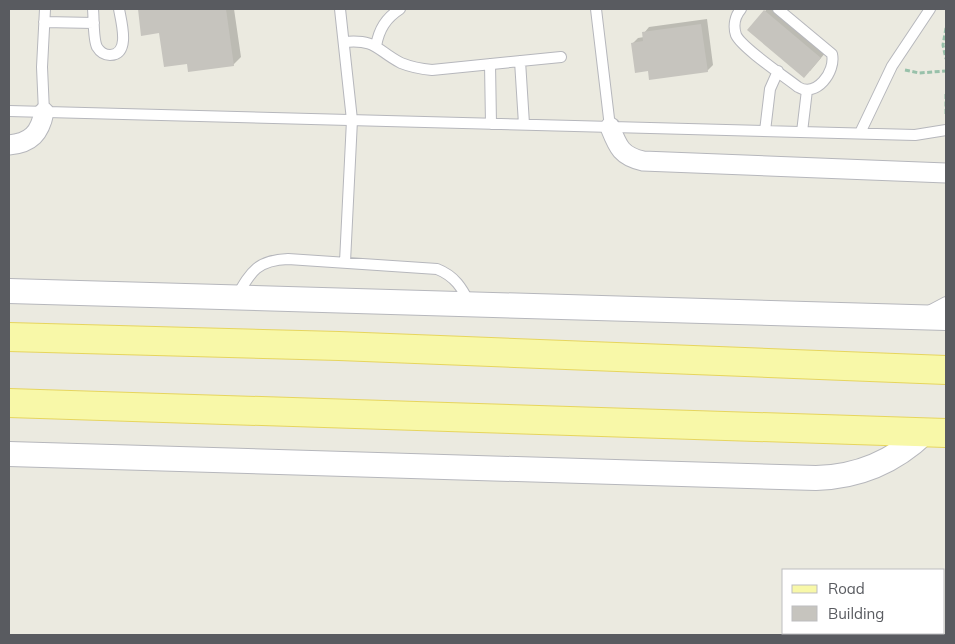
<svg xmlns="http://www.w3.org/2000/svg" width="955" height="644" font-family="Mulish,sans-serif">
  <style>
    .shadow { fill: #0003 }
    .building { fill: #c6c4be }
    .lines { fill: none; stroke-linecap: round; stroke-linejoin: round }
    .service-casing { stroke: #b6b7bc; stroke-width: 12 }
    .minor-casing { stroke: #b6b7bc; stroke-width: 21 }
    .tertiary-casing { stroke: #b6b7bc; stroke-width: 26 }
    .primary-casing { stroke: #e6d55e; stroke-width: 30 }
    .path { stroke: #98c1aa; stroke-width: 3; stroke-dasharray: 5 2.5; stroke-linecap: butt }
    .service { stroke: #fff; stroke-width: 10 }
    .minor { stroke: #fff; stroke-width: 19 }
    .tertiary { stroke: #fff; stroke-width: 24 }
    .primary { stroke: #f8f8a8; stroke-width: 28 }
  </style>
  <rect width="100%" height="100%" fill="#ebeae0"/>
  <path class="shadow" d="M139 9H234L241 57 233 65 188 63 160 32 142 34Z
    M767 9H775L826 52 810 71 749 29Z
    M707 19 713 65 707 71 649 70 632 44 638 38 644 37V33L649 27Z"/>
  <path class="building" d="M138 9H226L234 66 188 72 187 64 164 67 159 33 141 36Z
    M764 10 821 58 804 78 747 30Z
    M701 24 708 72 649 80 648 71 635 73 631 43 643 41 642 32Z"/>
  <g class="lines">
    <defs>
      <path id="service" d="M93 9C94 19 93 39 97 47 100 52 105 55 110 55 131 55 121 21 119 9
        M340 9 352 120 345 262
        M596 9 610 127
        M741 9C735 16 733 26 736 35 742 48 784 76 798 87 816 98 836 72 832 54L778 9
        M44 22 94 23
        M344 42C377 39 376 50 401 63 411 67 421 69 432 70L561 57
        M376 46C379 29 386 18 400 9
        M520 61 524 124
        M490 64 491 124
        M9 111 915 135 946 130
        M44 112 42 67 45 9
        M765 131 770 89 778 71
        M802 132 807 90
        M860 133 892 66 930 9
        M237 296C251 271 258 260 288 259L437 269C455 276 462 288 470 304
        M927 312 946 302"/>
      <path id="minor" d="M610 127C618 147 621 156 643 161L946 173
        M9 145C31 143 40 133 44 112"/>
      <path id="tertiary" d="M9 291 946 318
        M9 454 816 478C859 477 894 462 925 432"/>
      <path id="primary" d="M9 337 339 346 946 370
        M9 403 946 433"/>
    </defs>
    <use href="#service" class="service-casing"/>
    <use href="#minor" class="minor-casing"/>
    <use href="#tertiary" class="tertiary-casing"/>
    <use href="#primary" class="primary-casing"/>
    <path class="path" d="M946 28 943 45 946 59
      M905 70 919 73 946 71
      M946 94V115"/>
    <use href="#service" class="service"/>
    <use href="#minor" class="minor"/>
    <use href="#tertiary" class="tertiary"/>
    <use href="#primary" class="primary"/>
  </g>
  <rect width="955" height="644" fill="none" stroke="#595b60" stroke-width="20"/>
  <rect x="782" y="569" width="162" height="65" fill="#ffffff" stroke="#bdbdbf"/>
  <rect x="792" y="585" width="25" height="8" fill="#f8f8a8" stroke="#bdbdbf"/>
  <text x="828" y="594" font-size="15" fill="#595b60">Road</text>
  <rect x="792" y="606" width="25" height="15" fill="#c6c4be" stroke="#bdbdbf"/>
  <text x="828" y="619" font-size="15" fill="#595b60">Building</text>
</svg>
